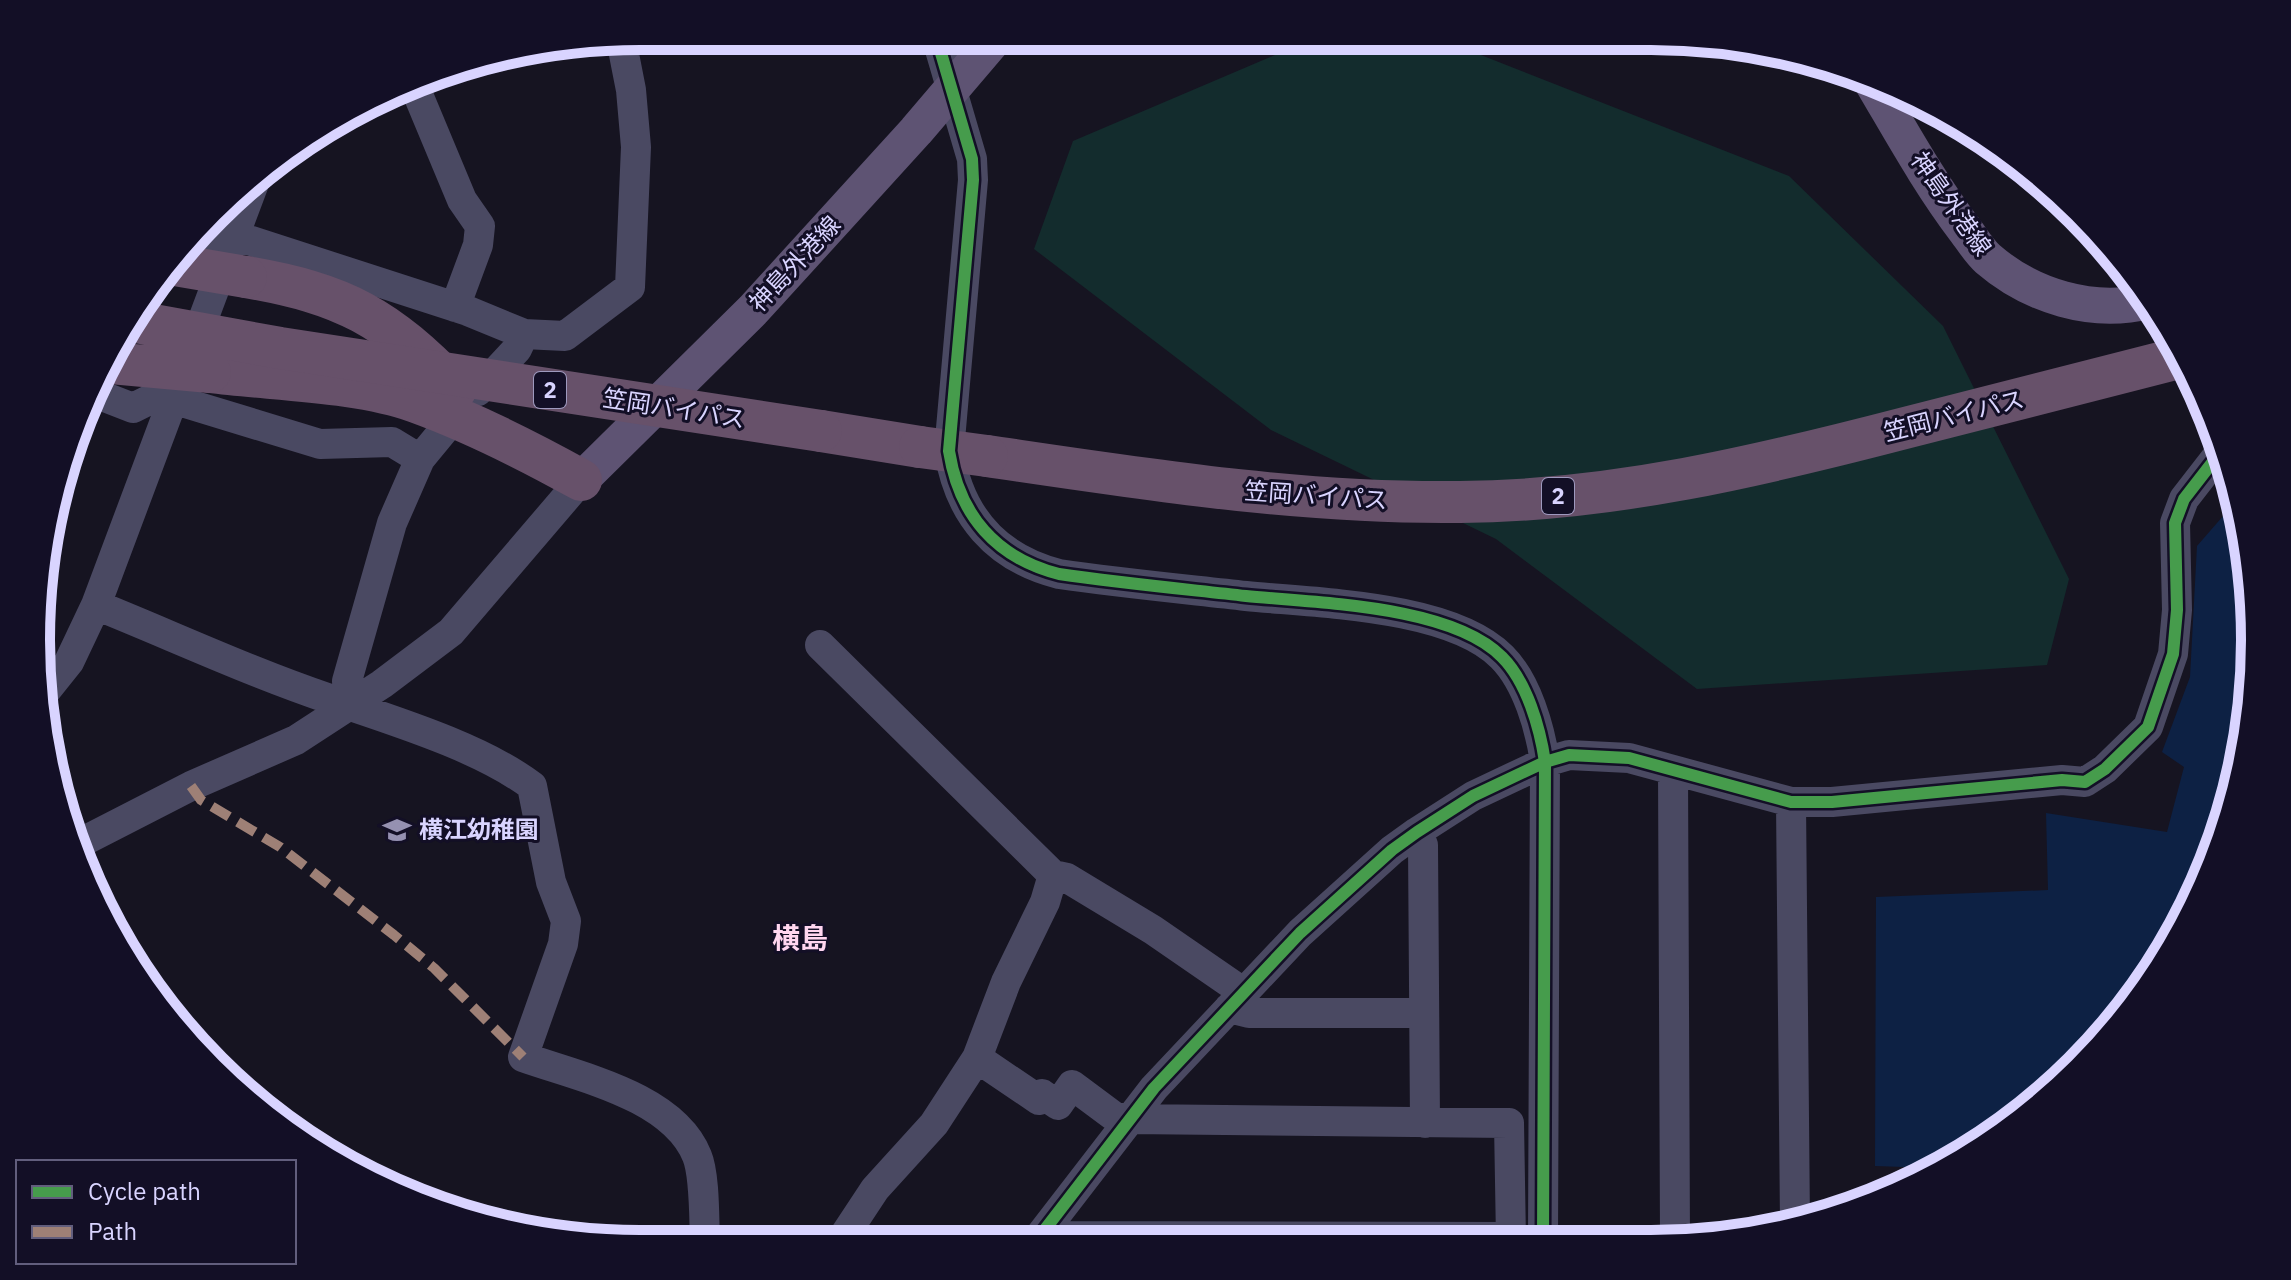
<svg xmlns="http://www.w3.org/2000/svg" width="2291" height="1280" font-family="'IBM Plex Sans','Noto Sans JP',sans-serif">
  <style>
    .green { fill: #132c2d }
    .water { fill: #0d2144 }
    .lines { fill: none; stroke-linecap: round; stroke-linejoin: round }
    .minor { stroke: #4a4962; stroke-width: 30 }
    .major { stroke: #5e5373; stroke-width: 36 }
    .highway { stroke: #67516a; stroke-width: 42 }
    .highway-bridge { stroke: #67516a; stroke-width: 42 }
    .quiet { stroke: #9e8076; stroke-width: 10; stroke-dasharray: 20 10; stroke-linecap: butt }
    .cycleway-casing { stroke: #130f26; stroke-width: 17 }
    .cycleway { stroke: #469c4c; stroke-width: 12 }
    .labels { text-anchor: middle; stroke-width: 6; stroke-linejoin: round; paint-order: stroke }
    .shield { fill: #130f26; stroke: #9e99be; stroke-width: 2 }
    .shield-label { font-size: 22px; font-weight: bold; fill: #d9d4ff }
    .street-label { font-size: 24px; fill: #d9d4ff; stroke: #130f26 }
    .poi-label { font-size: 24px; font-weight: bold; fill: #d9d4ff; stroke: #130f26; text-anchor: start }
    .quarter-label { font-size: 28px; font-weight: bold; fill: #ffd6f0; stroke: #130f26 }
    .rim { fill: none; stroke: #d9d4ff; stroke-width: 10 }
  </style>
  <rect width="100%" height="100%" fill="#161421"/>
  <path class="green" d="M1458 46 1789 176 1943 326 2069 579 2047 665 1697 689 1496 539 1271 430 1034 249 1073 141 1275 55Z"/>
  <path class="water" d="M2237 500 2254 601 2250 719 2223 835 2174 942 2078 1067 1986 1142 1933 1168 1875 1166 1876 897 2048 890 2046 813 2167 832 2184 767 2162 752 2190 677 2197 546Z"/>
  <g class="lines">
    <path class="minor" d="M936 36 972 159 973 180 949 451C959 515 996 558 1059 574 1121 583 1184 589 1246 596 1316 603 1451 605 1502 657 1527 682 1540 728 1545 762L1543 1240
      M414 85 462 200 480 226 478 245 455 307
      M236 236 468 311 524 334 565 336 630 287 636 147 631 90 621 39
      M201 237 230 247
      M478 391 517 349 524 334
      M97 394 133 408 159 395 320 444 392 442 420 459 453 419
      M96 605C173 636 250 672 330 699 391 720 481 747 532 786L551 882 566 921 563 944 523 1057C579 1077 673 1096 697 1156 705 1175 704 1220 705 1242
      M820 645 1053 875 1067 878 1153 930 1243 992
      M41 697 69 662 96 605 256 178
      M349 705 347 681 392 523 420 459
      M1673 770 1675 1239
      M1791 802 1795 1224
      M1417 832 1423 845 1425 1123
      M76 845 191 786 296 740 382 684 451 632 581 480
      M1229 1008 1249 1013H1423
      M977 1058 1039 1100 1042 1094 1058 1105 1072 1085 1115 1117 1130 1119 1509 1123 1511 1240
      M1045 1230 1068 1236 1511 1237
      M1036 1241 1154 1088 1300 933 1392 850 1417 832 1473 796 1545 762 1569 755 1629 758 1791 802H1832L2062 780 2085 782 2105 769 2148 727 2173 654 2177 610 2175 523 2184 499 2222 450
      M840 1242 875 1189 934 1124 977 1058 1006 982 1045 902 1053 875"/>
    <path class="major" d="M1873 84C1902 133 1930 184 1965 230 1972 239 1979 251 1988 259 2031 296 2092 315 2148 301
      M581 480 753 310 916 131 997 36"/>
    <path class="highway" d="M246 277C345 294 386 317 456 389
      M210 372C272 380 359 381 416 402 474 423 527 450 581 480
      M821 431 920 447
      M987 456C1144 479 1301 504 1460 502 1612 501 1759 466 1905 428 1997 405 2090 381 2183 357"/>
    <path class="highway-bridge" d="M175 265 246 277
      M131 321 280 348 821 431
      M111 363 210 372
      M920 447 987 456"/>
    <path class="quiet" d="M191 786 201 800 280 847 394 935 434 968 523 1057"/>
    <defs>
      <path id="cycleway" d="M936 36 972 159 973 180 949 451C959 515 996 558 1059 574 1121 583 1184 589 1246 596 1316 603 1451 605 1502 657 1527 682 1540 728 1545 762L1543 1240
        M1036 1241 1154 1088 1300 933 1392 850 1417 832 1473 796 1545 762 1569 755 1629 758 1791 802H1832L2062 780 2085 782 2105 769 2148 727 2173 654 2177 610 2175 523 2184 499 2222 450"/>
    </defs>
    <use href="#cycleway" class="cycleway-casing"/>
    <use href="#cycleway" class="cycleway"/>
  </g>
  <defs>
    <symbol id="school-bare" viewBox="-9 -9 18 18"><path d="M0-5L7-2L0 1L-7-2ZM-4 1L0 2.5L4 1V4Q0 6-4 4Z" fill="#9591b1" stroke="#130f26" stroke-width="2.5" paint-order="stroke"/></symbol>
  </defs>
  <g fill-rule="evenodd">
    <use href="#school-bare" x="377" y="810" width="40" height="40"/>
  </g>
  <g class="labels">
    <g class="shield">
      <rect x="534" y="372" width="32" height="36" rx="6"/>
      <rect x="1542" y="478" width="32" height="36" rx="6"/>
    </g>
    <g class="shield-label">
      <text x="550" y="398">2</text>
      <text x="1558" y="504">2</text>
    </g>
    <g class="street-label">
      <text transform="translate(1951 204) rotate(55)" y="8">神島外港線</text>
      <text transform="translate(795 264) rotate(-47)" y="8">神島外港線</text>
      <text transform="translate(674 409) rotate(9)" y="8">笠岡バイパス</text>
      <text transform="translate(1954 416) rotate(-14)" y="8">笠岡バイパス</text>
      <text transform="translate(1316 496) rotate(4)" y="8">笠岡バイパス</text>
    </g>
    <g class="poi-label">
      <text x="419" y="838">横江幼稚園</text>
    </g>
    <g class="quarter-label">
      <text x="800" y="948">横島</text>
    </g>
  </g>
  <path d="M0 0H2291V1280H0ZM640 50H1651A590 590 0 0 1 2241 640V640A590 590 0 0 1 1651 1230H640A590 590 0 0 1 50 640V640A590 590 0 0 1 640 50Z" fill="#130f26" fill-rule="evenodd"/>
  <path class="rim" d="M640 50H1651A590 590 0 0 1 2241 640V640A590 590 0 0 1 1651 1230H640A590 590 0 0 1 50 640V640A590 590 0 0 1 640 50Z"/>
  <rect x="16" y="1160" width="280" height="104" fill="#130f26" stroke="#625e7d" stroke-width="2"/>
  <rect x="32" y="1186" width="40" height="12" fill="#469c4c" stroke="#625e7d" stroke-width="2"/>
  <text x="88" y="1200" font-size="24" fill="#d9d4ff">Cycle path</text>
  <rect x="32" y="1226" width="40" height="12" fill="#9e8076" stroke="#625e7d" stroke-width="2"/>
  <text x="88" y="1240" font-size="24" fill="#d9d4ff">Path</text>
</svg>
